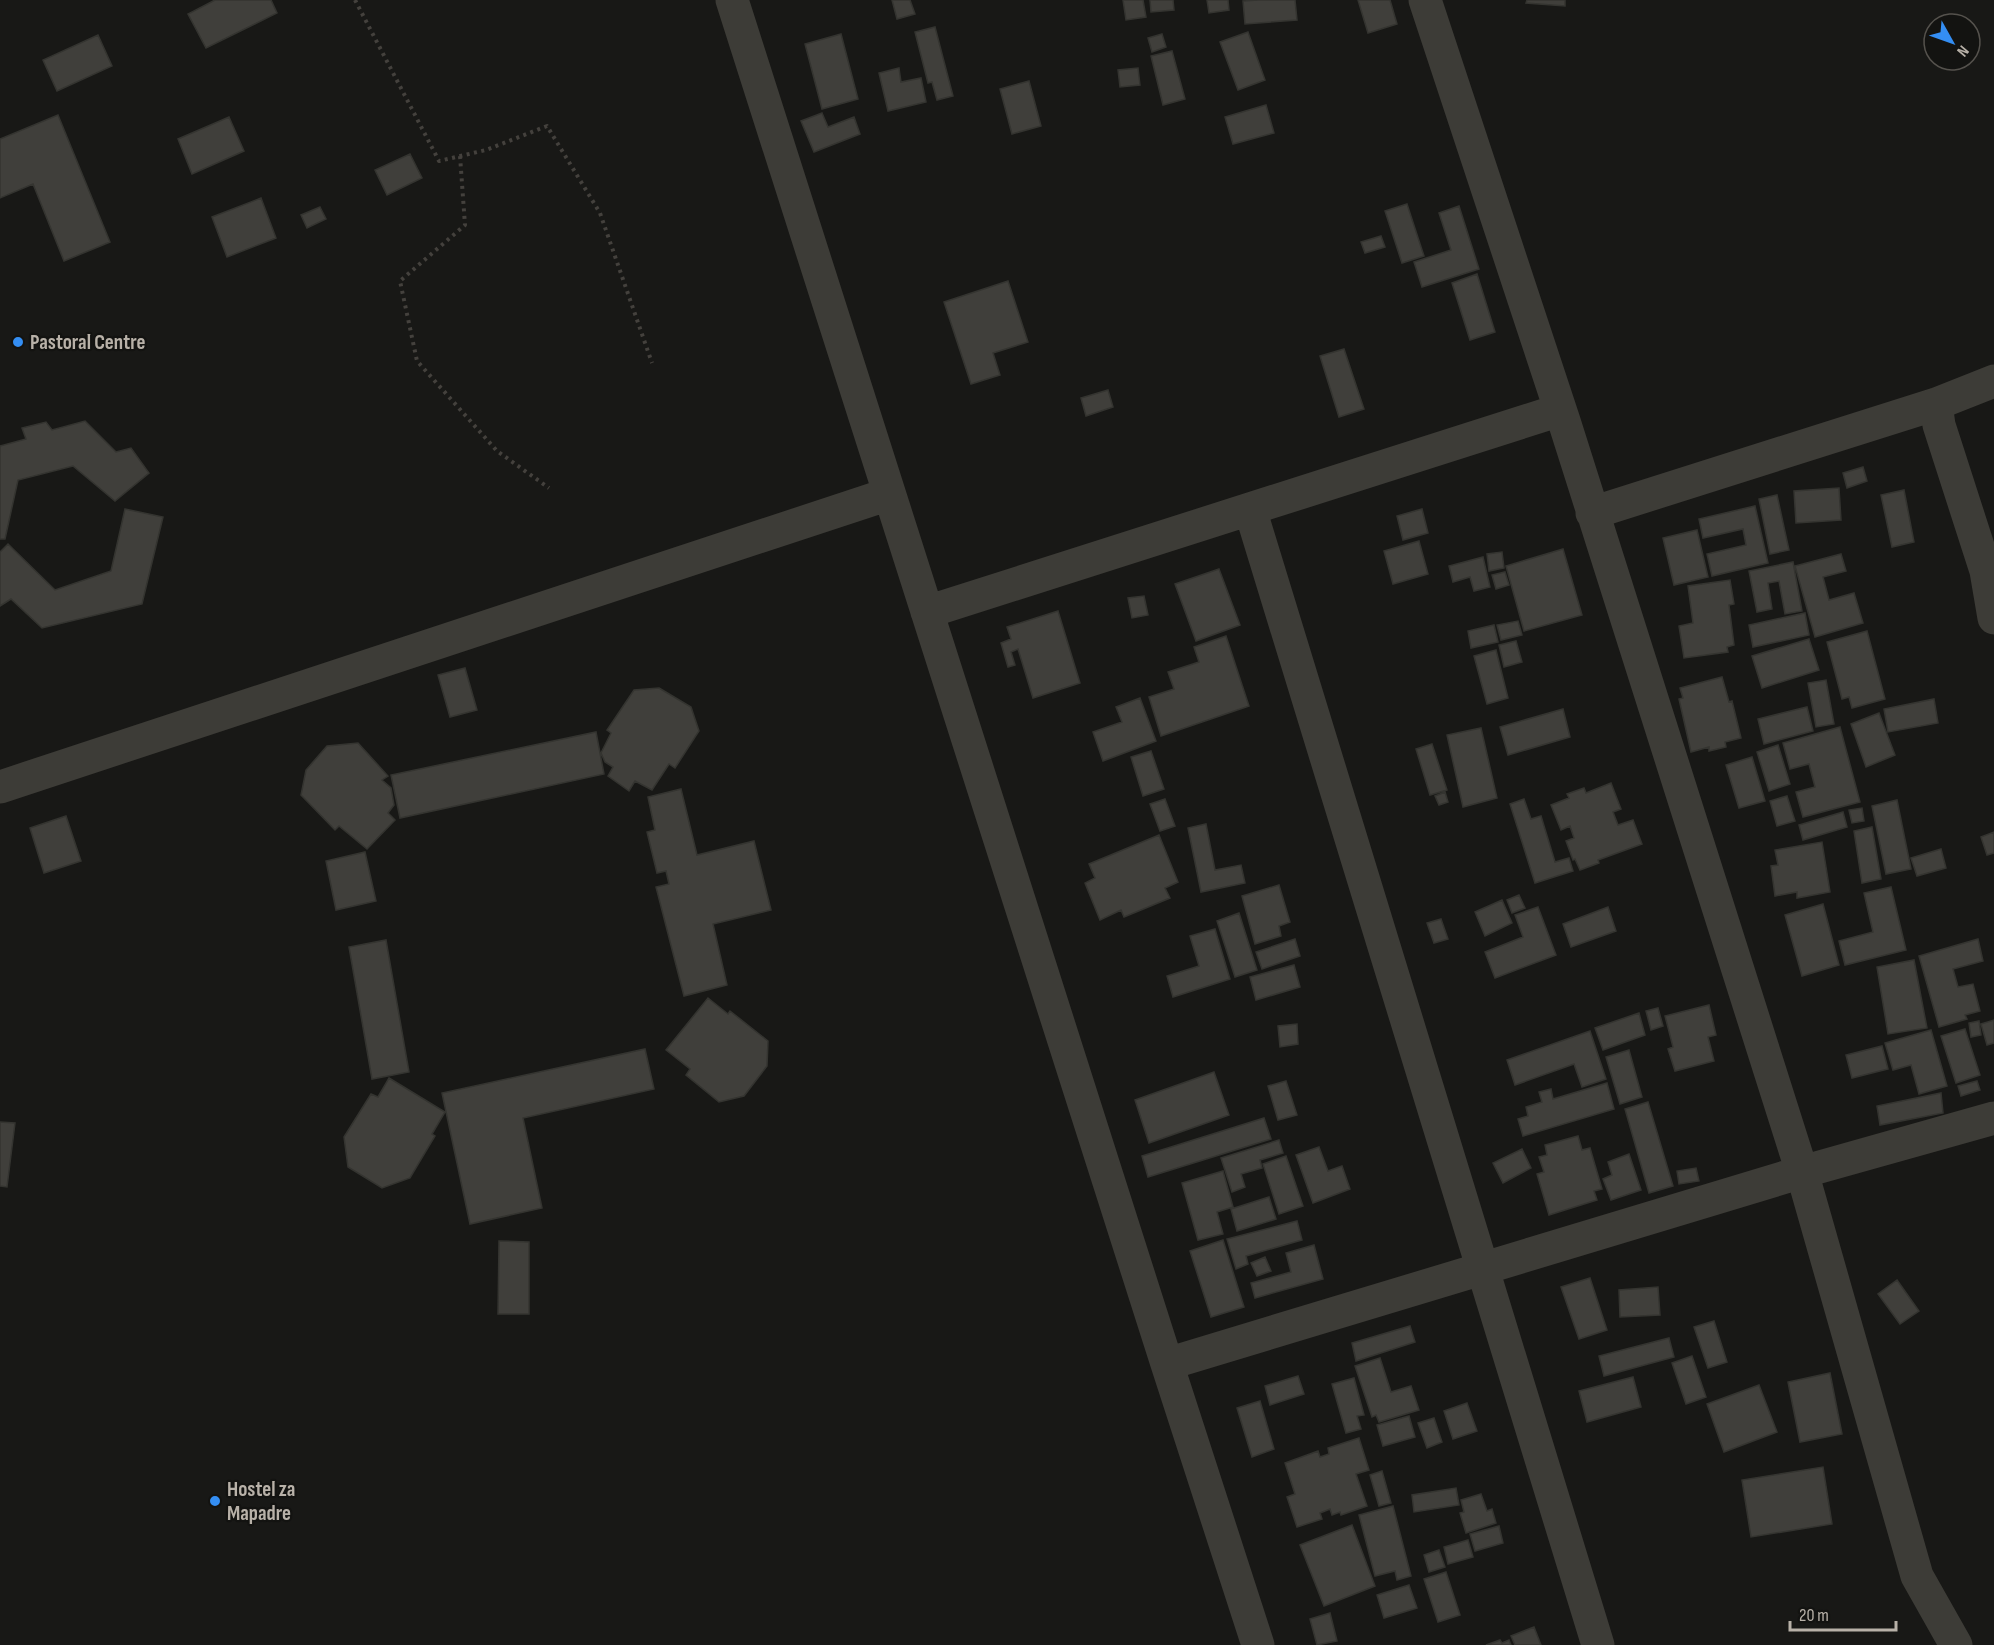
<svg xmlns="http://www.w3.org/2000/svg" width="1994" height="1645" font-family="'Sofia Sans Condensed',sans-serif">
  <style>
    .building { fill: #403f3b; stroke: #343430; stroke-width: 1.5 }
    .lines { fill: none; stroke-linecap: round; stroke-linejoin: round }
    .path { stroke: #44413d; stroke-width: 4; stroke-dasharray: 3 4.5; stroke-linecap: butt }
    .minor { stroke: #3d3c37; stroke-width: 33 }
    .poi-dot { fill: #348ef3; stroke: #131311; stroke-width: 2 }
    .labels { text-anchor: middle; stroke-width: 4.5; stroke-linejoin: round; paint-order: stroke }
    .poi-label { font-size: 21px; font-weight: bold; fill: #b8b1a8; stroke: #131311; text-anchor: start }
  </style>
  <rect width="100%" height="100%" fill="#181816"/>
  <path class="building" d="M215 0H271L277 13 206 48 188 14Z
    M892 0H910L915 14 897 19Z
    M1123 0H1143L1146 17 1126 20Z
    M1150 0H1173L1174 10 1151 12Z
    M1207 0H1228L1229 10 1209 13Z
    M1258 0H1295L1297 20 1245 24 1243 1Z
    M1358 0H1390L1397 24 1368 33Z
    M1527 0H1565V6L1526 3Z
    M935 27 953 96 937 100 932 82 928 83 915 32Z
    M1248 32 1265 80 1238 90 1220 42Z
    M841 34 858 99 822 109 805 44Z
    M1162 34 1166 47 1152 52 1148 38Z
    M98 35 112 66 57 91 43 60Z
    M1172 51 1185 99 1163 105 1151 56Z
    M899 68 901 82 921 78 926 102 888 111 879 73Z
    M1138 68 1140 85 1120 87 1118 70Z
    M1029 81 1041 126 1012 134 1000 89Z
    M1266 105 1274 133 1233 144 1225 117Z
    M822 113 828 127 854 117 860 134 814 152 801 121Z
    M58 115 110 242 64 261 33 184 0 198V139Z
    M229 117 244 151 192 174 178 139Z
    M410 154 422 178 387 195 375 170Z
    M261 198 276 238 227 257 212 217Z
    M1407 204 1424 256 1402 263 1385 211Z
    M1459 206 1479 269 1422 287 1414 262 1451 250 1439 213Z
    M320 207 326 219 307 228 301 215Z
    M1381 236 1385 247 1365 253 1361 242Z
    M1477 274 1495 332 1470 340 1452 283Z
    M1008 281 1028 342 993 353 1000 375 971 384 944 302Z
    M1344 349 1364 409 1339 417 1320 356Z
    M1108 390 1113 407 1086 416 1081 398Z
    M85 421 116 452 131 448 149 473 115 501 73 466 18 480 5 539H0V446L26 439 22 428 46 422 52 430Z
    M1863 467 1867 481 1847 488 1843 473Z
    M1839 488 1841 520 1796 523 1794 491Z
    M1904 490 1914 542 1892 547 1881 495Z
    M1777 495 1789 550 1770 554 1759 499Z
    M1755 506 1768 563 1712 576 1707 554 1746 545 1743 529 1703 538 1699 519Z
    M125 509 163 517 142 604 42 628 11 599 0 606V552L8 544 55 590 111 571Z
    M1422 509 1428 533 1403 540 1397 516Z
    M1697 530 1708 577 1674 585 1663 538Z
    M1419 541 1428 574 1393 584 1384 551Z
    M1563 549 1582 615 1524 631 1506 566Z
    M1502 552 1504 568 1489 571 1487 554Z
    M1841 554 1846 571 1823 577 1829 600 1854 593 1863 623 1815 637 1795 566Z
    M1483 557 1490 587 1474 591 1470 577 1453 582 1449 566Z
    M1793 562 1802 611 1785 614 1779 581 1768 583 1772 609 1757 612 1749 571Z
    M1219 569 1240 625 1196 641 1175 584Z
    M1505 572 1509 585 1496 589 1492 575Z
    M1730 580 1734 604 1729 605 1734 645 1727 647 1728 652 1684 658 1679 626 1693 623 1688 586Z
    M1144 596 1148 615 1132 618 1128 598Z
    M1058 611 1080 683 1033 698 1018 649 1011 652 1015 665 1008 667 1001 643 1011 639 1007 627Z
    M1805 613 1809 635 1753 647 1749 625Z
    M1518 621 1522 635 1501 640 1497 625Z
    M1494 625 1498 642 1471 648 1468 631Z
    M1867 631 1885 699 1852 708 1849 697 1842 699 1827 642Z
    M1226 636 1249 706 1161 736 1149 697 1174 689 1168 672 1199 662 1194 647Z
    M1809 639 1819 670 1762 688 1752 656Z
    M1516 641 1522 662 1504 667 1499 645Z
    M1496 650 1508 698 1487 704 1474 656Z
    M465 668 477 710 450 717 438 675Z
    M1722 677 1729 702 1732 701 1741 738 1725 742 1726 747 1709 751V747L1691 752 1679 699 1683 698 1680 688Z
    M1826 680 1834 724 1816 727 1808 683Z
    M659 688 691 707 699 731 675 768 669 764 652 790 635 781 629 791 608 776 613 767 605 762 601 753 611 733 607 730 634 690Z
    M1140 698 1156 741 1103 761 1093 732 1122 722 1116 707Z
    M1934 699 1938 723 1888 732 1884 709Z
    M1807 707 1813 731 1764 744 1758 719Z
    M1563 709 1570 737 1508 755 1500 727Z
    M1879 713 1895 755 1866 767 1851 724Z
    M1840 727 1860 802 1803 817 1796 792 1815 787 1809 764 1790 769 1783 743Z
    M1481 728 1497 798 1463 807 1447 735Z
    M596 732 604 774 400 818 391 775Z
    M358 743 388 776 382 780 391 788 394 805 388 813 395 820 367 849 339 826 335 830 301 795 306 770 327 746Z
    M1432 744 1447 790 1430 795 1416 749Z
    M1778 745 1790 784 1769 791 1757 752Z
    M1151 751 1164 789 1143 796 1131 757Z
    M1752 757 1765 801 1739 808 1726 765Z
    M1611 783 1621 809 1613 812 1618 825 1633 820 1642 844 1598 860 1599 863 1580 870 1575 859 1573 860 1566 841 1574 838 1570 826 1561 830 1551 805 1569 798 1567 794 1584 788 1586 793Z
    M681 789 697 855 754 841 771 910 713 924 727 985 684 996 656 887 669 884 666 871 657 873 647 832 655 830 648 797Z
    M1445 792 1448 802 1439 805 1435 796Z
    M1787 796 1795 821 1777 826 1770 801Z
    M1165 799 1175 826 1160 831 1150 804Z
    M1524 799 1531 819 1541 816 1555 862 1569 858 1573 871 1535 883 1510 804Z
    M1897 800 1911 869 1886 874 1872 806Z
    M1862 808 1864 821 1852 823 1849 810Z
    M1843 812 1847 827 1803 840 1799 825Z
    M66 816 81 861 44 873 30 828Z
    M1206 824 1215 870 1241 865 1245 883 1201 892 1188 828Z
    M1872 827 1881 879 1862 883 1854 831Z
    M1994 832V853L1987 855 1981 837Z
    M1159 835 1178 882 1165 888 1170 898 1124 917 1121 910 1100 920 1085 883 1095 878 1089 864Z
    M1822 842 1830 892 1797 898V892L1775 896 1771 866 1778 865 1775 850Z
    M1941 849 1946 868 1917 876 1911 858Z
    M365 852 376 901 336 910 326 861Z
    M1279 885 1290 922 1279 926 1281 936 1255 944 1242 896Z
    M1891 887 1906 950 1845 965 1839 941 1873 932 1864 893Z
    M1519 895 1525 908 1512 913 1507 900Z
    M1502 900 1512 923 1485 936 1475 912Z
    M1823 904 1839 965 1802 976 1785 915Z
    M1538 907 1556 955 1495 978 1485 952 1523 937 1515 915Z
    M1608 907 1616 931 1571 947 1563 924Z
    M1239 913 1257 970 1235 977 1217 921Z
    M1441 919 1448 939 1434 943 1427 923Z
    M1215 929 1230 979 1173 997 1167 976 1199 966 1190 936Z
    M1295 939 1300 956 1262 969 1256 952Z
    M1978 939 1983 961 1953 969 1958 987 1973 984 1980 1011 1965 1015 1967 1019 1939 1027 1919 956Z
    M386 940 409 1072 372 1079 349 947Z
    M1914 960 1927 1028 1888 1034 1877 967Z
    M1294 965 1300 987 1256 1000 1250 977Z
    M708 998 728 1014 730 1011 768 1041 767 1066 744 1096 719 1102 686 1075 690 1069 666 1050Z
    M1709 1005 1716 1035 1708 1037 1714 1061 1675 1071 1668 1049 1673 1047 1665 1016Z
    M1658 1008 1663 1026 1651 1030 1646 1011Z
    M1639 1013 1645 1035 1603 1050 1595 1028Z
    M1994 1020V1043L1987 1045 1981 1024Z
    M1979 1021 1981 1035 1971 1037 1969 1023Z
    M1297 1024 1298 1044 1280 1047 1278 1026Z
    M1965 1029 1980 1075 1956 1083 1941 1036Z
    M1931 1030 1947 1086 1919 1094 1911 1065 1893 1070 1885 1043Z
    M1590 1031 1606 1079 1582 1087 1574 1064 1515 1085 1507 1060Z
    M1882 1046 1888 1069 1852 1078 1846 1055Z
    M645 1049 654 1089 523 1118 542 1208 470 1224 442 1093Z
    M1629 1050 1642 1097 1620 1104 1606 1057Z
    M1214 1072 1229 1115 1149 1143 1135 1100Z
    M389 1078 445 1112 432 1134 435 1136 410 1178 382 1188 348 1167 344 1137 371 1094 378 1097Z
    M1286 1081 1297 1115 1278 1120 1268 1086Z
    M1977 1081 1980 1090 1961 1096 1958 1086Z
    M1607 1083 1614 1109 1523 1136 1518 1119 1528 1116 1526 1107 1542 1102 1539 1092 1551 1089 1553 1099Z
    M1941 1093 1943 1113 1880 1125 1877 1106Z
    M1648 1102 1673 1186 1649 1193 1625 1109Z
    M1264 1118 1271 1139 1148 1177 1142 1156Z
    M0 1122 15 1123 7 1187 0 1186Z
    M1578 1136 1582 1150 1590 1148 1602 1189 1594 1191 1597 1200 1549 1215 1537 1174 1544 1172 1539 1157 1547 1155 1545 1145Z
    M1279 1140 1283 1153 1260 1160 1262 1168 1241 1174 1245 1187 1232 1192 1221 1158Z
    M1319 1147 1328 1171 1342 1166 1350 1189 1313 1203 1296 1155Z
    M1522 1149 1531 1168 1503 1183 1493 1163Z
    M1629 1154 1641 1190 1611 1200 1603 1179 1612 1175 1608 1162Z
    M1286 1156 1303 1206 1279 1214 1263 1164Z
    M1696 1168 1699 1181 1679 1184 1677 1171Z
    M1223 1171 1233 1207 1217 1212 1223 1234 1198 1240 1182 1183Z
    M1269 1197 1276 1219 1237 1231 1231 1209Z
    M1297 1221 1302 1240 1246 1256 1248 1264 1236 1269 1227 1239Z
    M1223 1240 1244 1307 1211 1317 1190 1251Z
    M499 1241 529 1242V1314H498Z
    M1314 1245 1323 1279 1255 1298 1251 1283 1291 1272 1286 1253Z
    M1265 1257 1271 1271 1257 1276 1251 1263Z
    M1590 1278 1607 1330 1579 1339 1561 1287Z
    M1897 1280 1919 1311 1900 1324 1878 1294Z
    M1658 1287 1660 1315 1620 1317 1619 1290Z
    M1714 1321 1727 1362 1708 1368 1694 1327Z
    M1410 1326 1415 1342 1356 1361 1352 1343Z
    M1669 1338 1674 1357 1604 1376 1599 1356Z
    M1692 1356 1706 1397 1686 1404 1672 1363Z
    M1380 1358 1391 1392 1411 1386 1419 1410 1379 1422 1376 1415 1372 1417 1355 1366Z
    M1830 1373 1842 1434 1800 1442 1788 1382Z
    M1298 1376 1304 1394 1270 1405 1265 1386Z
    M1633 1377 1641 1407 1587 1422 1579 1391Z
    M1354 1378 1364 1415 1357 1416 1361 1429 1346 1433 1332 1384Z
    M1759 1385 1777 1432 1724 1452 1707 1404Z
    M1260 1401 1274 1449 1252 1457 1237 1408Z
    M1467 1403 1477 1431 1453 1439 1444 1411Z
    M1409 1416 1415 1437 1383 1446 1377 1425Z
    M1434 1418 1442 1442 1427 1448 1418 1423Z
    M1359 1438 1369 1470 1356 1474 1367 1506 1341 1515 1340 1512 1332 1515 1330 1509 1320 1513 1322 1519 1297 1527 1287 1497 1295 1494 1285 1463 1318 1451 1320 1457 1329 1454 1328 1448Z
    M1823 1467 1832 1524 1751 1537 1742 1480Z
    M1382 1471 1391 1503 1379 1506 1370 1475Z
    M1456 1488 1459 1505 1414 1512 1412 1495Z
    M1481 1494 1487 1511 1492 1509 1496 1523 1466 1533 1460 1513 1464 1512 1461 1500Z
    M1393 1506 1411 1576 1397 1580 1395 1571 1375 1576 1359 1515Z
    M1352 1525 1375 1586 1324 1606 1300 1545Z
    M1499 1526 1503 1543 1475 1551 1470 1534Z
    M1468 1540 1473 1557 1448 1564 1444 1547Z
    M1439 1550 1445 1567 1429 1572 1424 1555Z
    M1446 1572 1460 1615 1438 1622 1424 1579Z
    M1409 1585 1417 1608 1384 1618 1377 1595Z
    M1330 1613 1337 1641 1317 1645 1310 1619Z
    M1534 1627 1541 1645H1515L1511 1636Z
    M1500 1640 1502 1643 1509 1640 1511 1645H1486Z"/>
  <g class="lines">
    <path class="path" d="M355 0 439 161 486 150 547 126 600 213 652 363
      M460 156 465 225 400 281 417 361 497 451 549 488"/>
    <path class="minor" d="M732 0 1167 1364 1258 1645
      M1425 0 1564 421 1802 1172 1917 1576 1956 1645
      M1936 404 1939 425 1986 571 1994 618
      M1250 509 1598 1645
      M1592 513 1936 404 1994 381
      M927 612 1560 410
      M0 787 889 494
      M1167 1364 1802 1172 1994 1118"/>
  </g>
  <g class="poi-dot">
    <circle cx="18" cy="342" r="6"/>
    <circle cx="215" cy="1501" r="6"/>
  </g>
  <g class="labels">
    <g class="poi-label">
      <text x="30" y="349">Pastoral Centre</text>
      <text x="227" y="1496">Hostel za<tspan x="227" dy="24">Mapadre</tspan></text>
    </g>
  </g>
  <g transform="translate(1952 42) rotate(130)"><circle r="28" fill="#131311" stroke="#55524d" stroke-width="1.5"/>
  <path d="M0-4.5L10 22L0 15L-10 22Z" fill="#348ef3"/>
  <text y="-9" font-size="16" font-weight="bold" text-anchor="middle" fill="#b8b1a8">N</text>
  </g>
  <path d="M1790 1621v9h106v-9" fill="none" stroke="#b8b1a8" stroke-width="3"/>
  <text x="1799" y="1621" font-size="18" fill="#b8b1a8" stroke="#131311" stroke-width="4.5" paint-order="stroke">20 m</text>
</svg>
